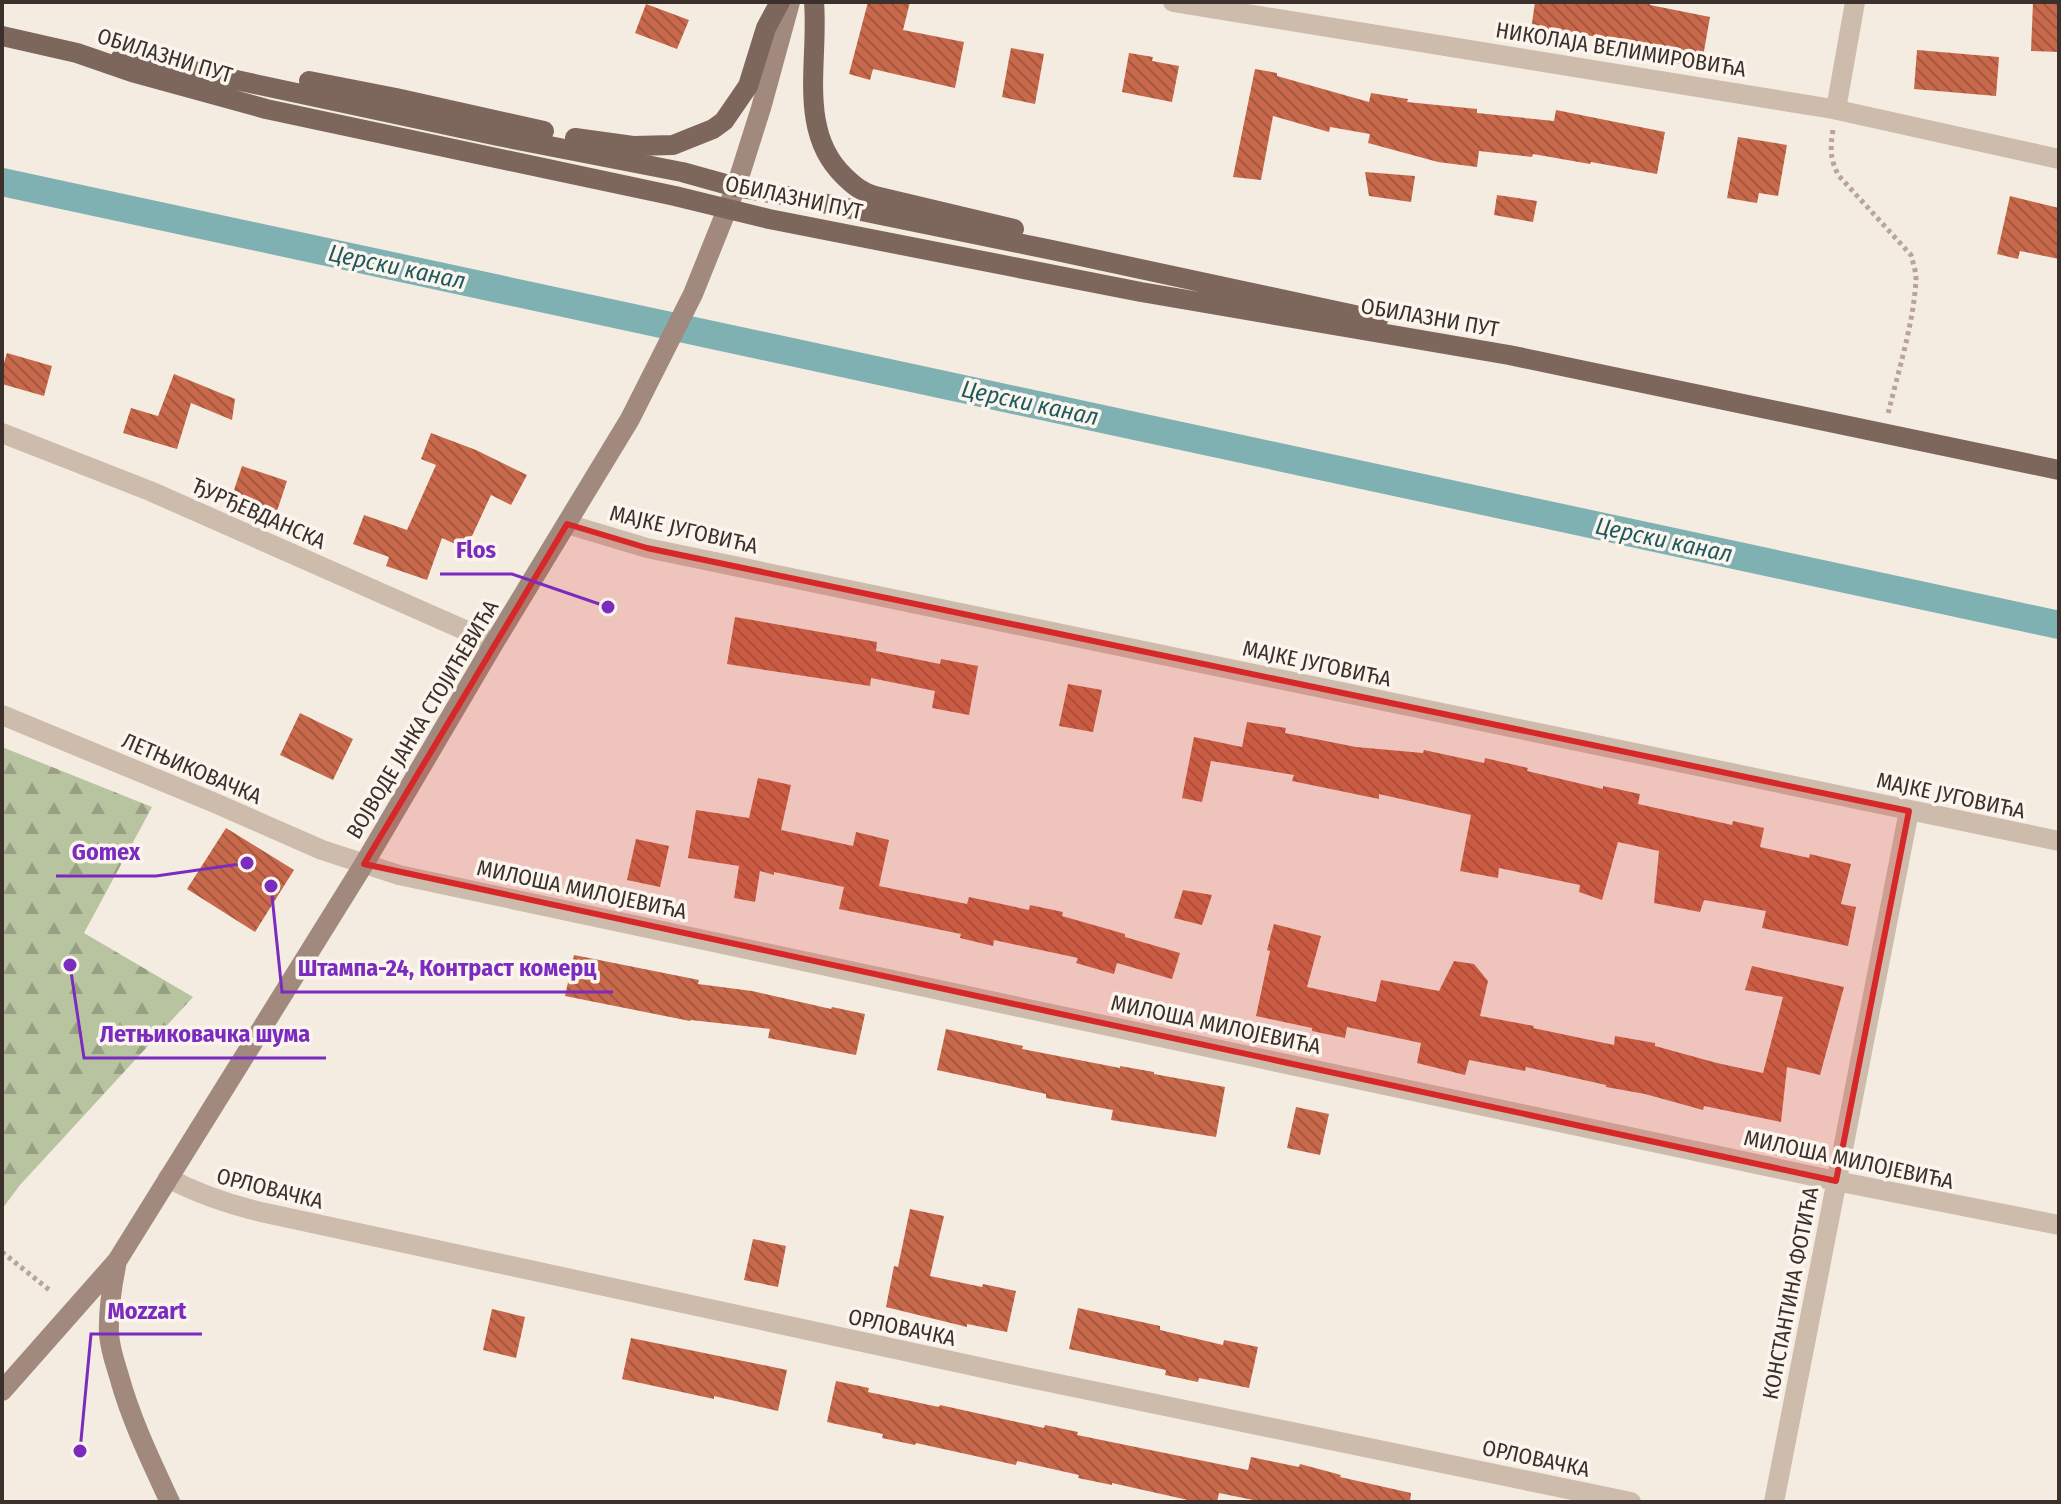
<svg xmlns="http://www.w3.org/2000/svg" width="2061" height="1504" font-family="'Fira Sans Condensed',sans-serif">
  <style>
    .forest { fill: url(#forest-firs) }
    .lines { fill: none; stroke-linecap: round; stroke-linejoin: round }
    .canal { stroke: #7fb0b2; stroke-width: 28 }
    .building { fill: url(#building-back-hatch) }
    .path { stroke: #b9a596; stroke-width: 5; stroke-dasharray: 4 4; stroke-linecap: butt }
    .street { stroke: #cdbbac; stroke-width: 20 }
    .secondary { stroke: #a18a7d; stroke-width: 20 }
    .primary { stroke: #7d675c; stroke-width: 20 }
    .marked { fill: #d62828; fill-opacity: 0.2; stroke: #d62828; stroke-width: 6; stroke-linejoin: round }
    .labels { text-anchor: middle; stroke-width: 7; stroke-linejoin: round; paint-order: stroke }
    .street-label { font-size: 22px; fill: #3b302b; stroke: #fbf5ee }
    .water-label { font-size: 24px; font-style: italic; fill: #1f5a5e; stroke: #fbf5ee }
    .leader { fill: none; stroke: #7b2cbf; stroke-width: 3 }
    .callout-dot { fill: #7b2cbf; stroke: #fbf5ee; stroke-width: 3 }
    .callout-label { font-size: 24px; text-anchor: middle; font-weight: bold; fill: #7b2cbf; stroke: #fbf5ee; stroke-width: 7; stroke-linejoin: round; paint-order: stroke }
  </style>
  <defs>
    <pattern id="forest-firs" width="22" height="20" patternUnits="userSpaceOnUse" patternTransform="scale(2)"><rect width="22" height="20" fill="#b8c4a0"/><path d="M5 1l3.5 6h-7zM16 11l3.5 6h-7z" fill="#97a083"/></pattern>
    <pattern id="building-back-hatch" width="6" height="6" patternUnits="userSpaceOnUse" patternTransform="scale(2)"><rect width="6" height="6" fill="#c8694b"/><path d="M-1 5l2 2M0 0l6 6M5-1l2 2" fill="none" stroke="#a4573f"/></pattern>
  </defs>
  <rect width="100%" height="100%" fill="#f4ebe1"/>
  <path class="forest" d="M2 747 152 807 84 933 193 997 20 1185 2 1209Z"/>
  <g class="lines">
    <path class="canal" d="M2 182 2059 625"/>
  </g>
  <path class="building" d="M868 2H910L903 30 964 42 955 88 873 69 870 80 849 74Z
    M1535 2H1650V5L1710 17 1701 68 1660 60 1662 50 1571 32 1569 43 1530 37Z
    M2033 2H2059V52L2031 51Z
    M646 4 689 20 677 49 635 33Z
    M1011 48 1044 54 1035 104 1002 97Z
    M1917 50 1999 57 1996 96 1914 89Z
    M1129 53 1153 57 1152 61 1179 66 1172 102 1122 92Z
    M1255 69 1277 73V76L1369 102 1371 93 1408 99 1407 102 1477 109V113L1554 121 1556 110 1665 132 1657 174 1591 162 1590 164 1533 154 1532 157 1479 151 1477 167 1438 162 1368 143 1370 134 1330 127 1329 132 1273 116 1261 180 1233 177Z
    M1738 137 1787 145 1778 196 1759 193 1757 203 1727 198Z
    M1365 172 1415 176 1411 202 1369 196Z
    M1497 195 1537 201 1533 222 1494 215Z
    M2010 196 2059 208V259L2020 251 2018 259 1997 254Z
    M7 353 52 366 44 396 2 384V369Z
    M174 374 235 399 232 420 191 403 177 449 123 433 131 408 158 416Z
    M431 433 476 450 527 475 511 505 491 495 466 549 442 538 427 580 386 566 389 557 353 544 364 515 407 530 436 465 421 459Z
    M242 466 287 481 277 511 232 496Z
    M735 617 877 642 876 651 940 664 941 659 978 666 969 715 932 708 935 691 871 678 870 686 727 664Z
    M1068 684 1102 690 1093 732 1059 726Z
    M300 713 353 739 333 780 280 755Z
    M1247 722 1286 728 1285 733 1356 747 1423 753 1424 750 1484 763 1485 758 1528 768 1527 771 1603 789V786L1640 794 1638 804 1732 825 1733 821 1764 828 1760 847 1809 858 1810 854 1851 864 1841 904 1856 907 1848 946 1762 928 1766 911 1704 900 1700 912 1654 903 1659 851 1618 842 1602 900 1579 892 1580 885 1499 868 1498 878 1460 871 1471 815 1379 794V799L1292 781 1294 775 1211 761 1202 802 1182 798 1194 737 1242 747Z
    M758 778 791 785 781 830 853 846 856 832 889 840 879 886 967 904 969 897 1029 910 1030 905 1063 912 1062 916 1125 934V937L1180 953 1172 979 1117 963 1114 974 1076 963 1078 958 994 940 993 946 960 938 961 934 839 909 844 887 774 872V875L760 871 755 902 734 898 739 866 688 858 696 810 749 818Z
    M226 828 294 870 255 932 187 889Z
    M636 839 669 846 660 887 627 880Z
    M1183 890 1212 895 1202 925 1174 918Z
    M1274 924 1321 936 1307 987 1376 1002 1381 980 1439 991 1454 961 1474 964 1488 981 1480 1016 1534 1026 1533 1028 1614 1045 1615 1036 1655 1043V1046L1717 1063 1763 1073 1783 997 1745 990 1752 966 1844 987 1820 1075 1787 1067 1781 1122 1704 1106 1703 1110 1645 1094 1606 1087V1085L1526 1067 1525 1071 1469 1060 1465 1075 1417 1063 1421 1043 1347 1027 1345 1038 1312 1031V1028L1256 1016 1270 951 1267 950Z
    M574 955 699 980 698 984 752 991 831 1009 832 1007 865 1014 856 1055 768 1038 770 1029 691 1020 690 1021 565 996Z
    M946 1029 1023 1046 1022 1049 1120 1068V1066L1154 1072V1074L1225 1087 1216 1137 1111 1120 1113 1110 1046 1098V1094L937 1070Z
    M1296 1107 1329 1114 1320 1155 1287 1148Z
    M910 1209 944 1216 930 1276 982 1287 983 1284 1016 1291 1007 1332 967 1324V1327L886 1307 894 1266 898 1267Z
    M753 1239 786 1246 778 1287 744 1280Z
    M1078 1308 1160 1326V1330L1223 1345 1224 1340 1258 1347 1249 1388 1199 1378 1198 1382 1165 1375 1166 1370 1069 1349Z
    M492 1309 525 1317 516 1358 483 1350Z
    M631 1338 787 1370 778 1411 714 1396V1399L622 1379Z
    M836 1381 869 1388 868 1392 939 1407 940 1405 1044 1428 1045 1425 1078 1432 1077 1435 1248 1470 1251 1457 1299 1467 1300 1464 1341 1475 1340 1477 1411 1493 1410 1502H1263L1219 1493 1217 1502H1197L1112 1483V1485L1078 1478 1079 1475 1017 1461 1016 1465 916 1443 915 1445 882 1438 883 1434 827 1422Z"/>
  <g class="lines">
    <path class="path" d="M1833 130C1830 149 1830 160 1839 176L1911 255C1913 263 1916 271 1916 279 1914 322 1898 372 1888 414
      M2 1252 52 1292"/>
    <path class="street" d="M1173 2 1833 109 2059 159
      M1836 109 1855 2
      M2 433 150 491 494 643
      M567 524 647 548 2059 841
      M2 715 215 803 322 850 399 875 1836 1181 2059 1225
      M168 1178C198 1194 228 1204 261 1212L1025 1377 1631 1502
      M1774 1502 1909 811"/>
    <path class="secondary" d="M117 1261C112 1285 108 1309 109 1334 110 1349 115 1363 119 1376 131 1420 151 1461 170 1502
      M2 1391 117 1261 364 864 494 643 630 419 693 294 736 187 761 108 790 2"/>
    <path class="primary" d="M814 2C819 60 797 131 844 176 854 186 862 192 875 196L1014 229
      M2 36 77 53 132 72 266 109 675 196 769 219 1141 292 1509 355 2059 470
      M121 58 189 70 498 136 682 172 736 187 788 196 1052 250 1378 320
      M309 81 396 98 544 131
      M575 138 633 146 673 145 713 129 724 121 748 86 766 28 780 2"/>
  </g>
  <path class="marked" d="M567 524 647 548 1909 811 1836 1181 364 864Z"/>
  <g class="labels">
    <g class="street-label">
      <text transform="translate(1621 49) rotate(9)" y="8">НИКОЛАЈА ВЕЛИМИРОВИЋА</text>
      <text transform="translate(165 55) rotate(17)" y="8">ОБИЛАЗНИ ПУТ</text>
      <text transform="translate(794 197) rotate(12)" y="8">ОБИЛАЗНИ ПУТ</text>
      <text transform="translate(1430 317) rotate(10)" y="8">ОБИЛАЗНИ ПУТ</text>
      <text transform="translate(259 513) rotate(24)" y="8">ЂУРЂЕВДАНСКА</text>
      <text transform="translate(684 529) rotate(13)" y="8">МАЈКЕ ЈУГОВИЋА</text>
      <text transform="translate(1317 663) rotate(12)" y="8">МАЈКЕ ЈУГОВИЋА</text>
      <text transform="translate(422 719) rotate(-59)" y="8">ВОЈВОДЕ ЈАНКА СТОЈИЋЕВИЋА</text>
      <text transform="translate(192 768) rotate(23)" y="8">ЛЕТЊИКОВАЧКА</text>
      <text transform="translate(1951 795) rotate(12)" y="8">МАЈКЕ ЈУГОВИЋА</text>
      <text transform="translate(582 889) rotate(12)" y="8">МИЛОША МИЛОЈЕВИЋА</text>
      <text transform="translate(1216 1024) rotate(12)" y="8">МИЛОША МИЛОЈЕВИЋА</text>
      <text transform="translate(1849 1159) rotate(12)" y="8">МИЛОША МИЛОЈЕВИЋА</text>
      <text transform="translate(270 1188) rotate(14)" y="8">ОРЛОВАЧКА</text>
      <text transform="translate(1790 1293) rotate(-79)" y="8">КОНСТАНТИНА ФОТИЋА</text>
      <text transform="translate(902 1327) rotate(12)" y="8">ОРЛОВАЧКА</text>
      <text transform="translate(1536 1458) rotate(12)" y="8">ОРЛОВАЧКА</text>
    </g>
    <g class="water-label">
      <text transform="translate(397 267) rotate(12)" y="8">Церски канал</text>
      <text transform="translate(1030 403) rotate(12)" y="8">Церски канал</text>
      <text transform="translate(1664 540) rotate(12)" y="8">Церски канал</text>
    </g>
  </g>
  <path class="leader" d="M608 607L512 574H440M247 863L156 876H56M271 886L282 992H613M70 965L84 1058H326M80 1451L91 1334H202"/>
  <g class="callout-dot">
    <circle cx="608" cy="607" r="8"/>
    <circle cx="247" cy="863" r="8"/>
    <circle cx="271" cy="886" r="8"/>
    <circle cx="70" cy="965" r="8"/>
    <circle cx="80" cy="1451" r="8"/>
  </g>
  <g class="callout-label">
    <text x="476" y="558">Flos</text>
    <text x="106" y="860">Gomex</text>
    <text x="447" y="976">Штампа-24, Контраст комерц</text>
    <text x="205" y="1042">Летњиковачка шума</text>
    <text x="147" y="1319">Mozzart</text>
  </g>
  <rect width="2061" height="1504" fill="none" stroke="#3b302b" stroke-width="8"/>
</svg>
